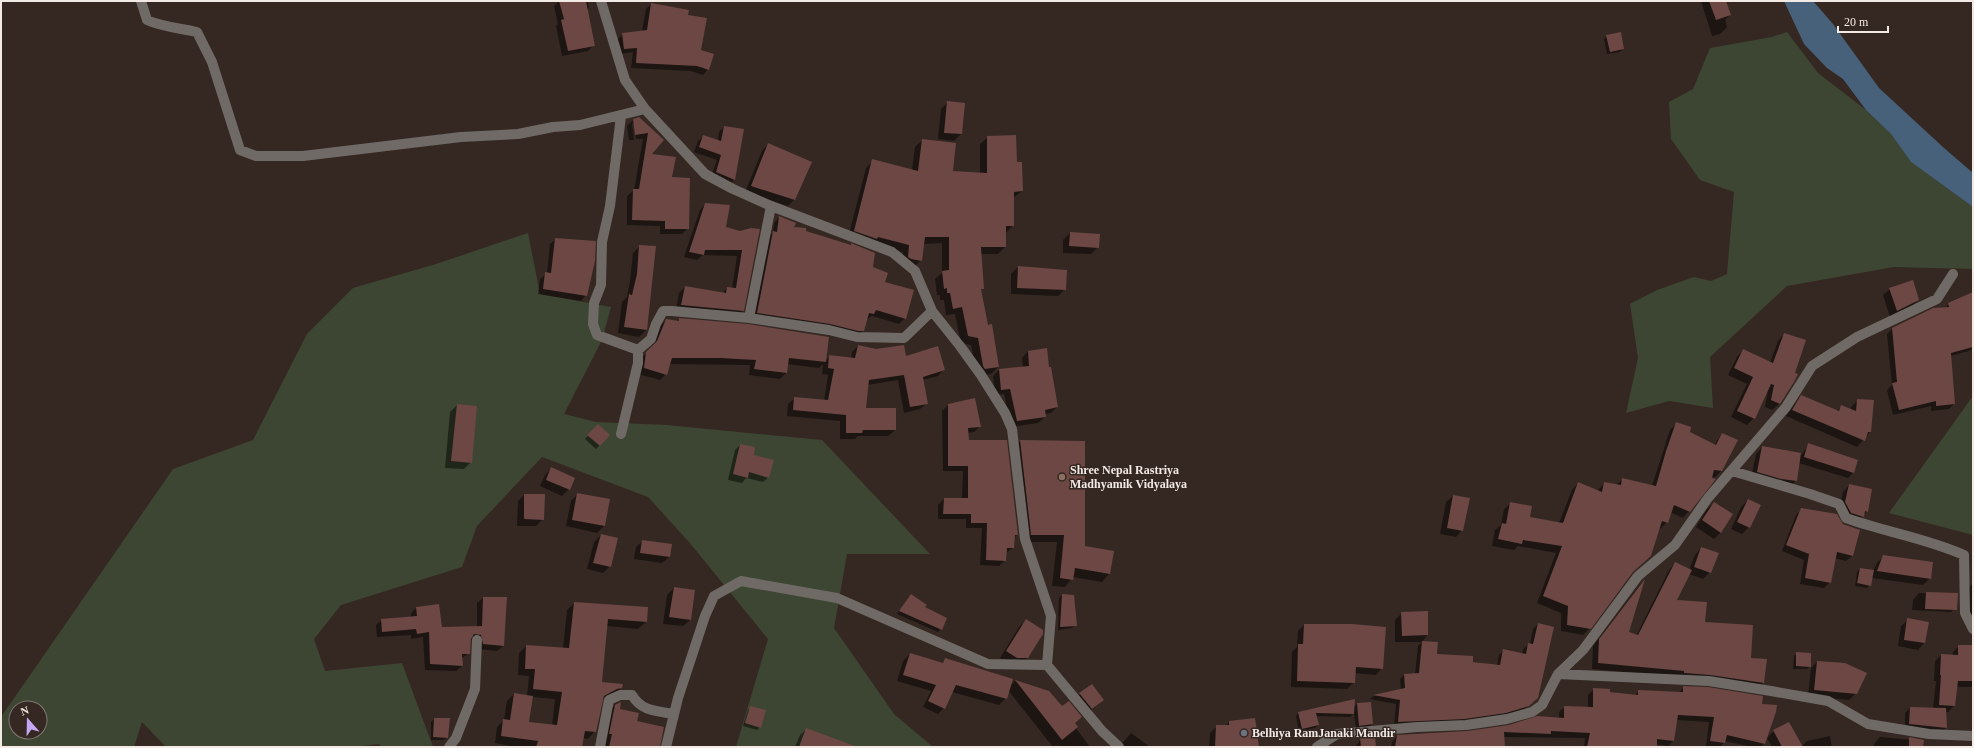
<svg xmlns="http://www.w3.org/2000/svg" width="1974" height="748" font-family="'Times New Roman',serif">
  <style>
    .green { fill: #3d4632; fill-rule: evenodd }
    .water { fill: #47617a }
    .shadow { fill: #0007; fill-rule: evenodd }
    .building { fill: #6c4744 }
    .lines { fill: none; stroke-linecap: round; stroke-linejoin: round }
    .minor { stroke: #706a66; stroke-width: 10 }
    .education-dot { fill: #8d6e63; stroke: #352822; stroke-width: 1.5 }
    .worship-dot { fill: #6b7280; stroke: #352822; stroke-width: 1.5 }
    .labels { text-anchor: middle; stroke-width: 3; stroke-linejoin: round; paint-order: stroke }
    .poi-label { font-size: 12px; font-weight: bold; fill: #f3eae6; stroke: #352822; text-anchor: start }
  </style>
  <rect width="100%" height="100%" fill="#352822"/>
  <path class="green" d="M1787 32 1818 73 1866 110 1891 134 1911 162 1973 207V269L1894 267 1787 286 1710 357 1713 408 1669 401 1626 413 1638 358 1630 304 1657 290 1694 277 1711 281 1727 274 1734 192 1700 180 1671 139 1669 102 1693 89 1710 48 1772 37Z
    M528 233 540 294 611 307 602 340 564 414 596 422 667 425 822 440 930 554H847L834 628 894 714 933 747H736L768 639 689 542 648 497 542 457 477 526 462 567 341 605 314 639 325 671 402 663 433 747H381L379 744 354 747H166L142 722 134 747H1V717L173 469 253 440 307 334 353 288 436 264ZM16 708H40V732H16Z
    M1973 396V535L1889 513Z"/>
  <path class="water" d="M1784 1H1813L1833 24 1879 88 1944 148 1973 173V207L1911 162 1891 134 1866 110 1843 79 1827 68 1804 44Z"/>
  <path class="shadow" d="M559 1H588L589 8 586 10 594 45 588 51 562 56 556 26 558 24 554 6Z
    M1701 1H1725L1730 15 1725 20 1727 27 1720 34 1712 36Z
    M651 4 687 16 708 69 703 75 691 71 631 68 633 52 619 54 618 39 623 34 642 31 646 9Z
    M1607 36 1623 49 1620 52 1607 54 1604 39Z
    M948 102 961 134 954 141 938 139 941 109Z
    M633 120 663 140 650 155 671 178 688 228 682 234H660V226L627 225V196L634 190 643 139H636L634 125 632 122 634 140H629L627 126Z
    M724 127 743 130 734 180 729 185 711 177 717 160 694 152 698 141 703 136 718 141 719 132Z
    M988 137 1016 163 1022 191 1013 198V225L1006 233 1005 247 998 254H980L983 288 980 291 987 326 998 367 991 374 977 376 971 345 961 343 955 314 946 315 944 300H940V295H937L935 279 942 273V243L923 244 921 260 914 267 901 264 903 252 848 238 866 168 873 161 912 170 915 147 923 140 952 172 980 173V144Z
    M768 144 794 200 788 206 745 192 762 151Z
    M705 204 725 227 740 232 751 229 743 311 737 316 676 310 679 293 685 287 723 293 727 288 732 289 737 256 703 255 697 260 684 257 700 210Z
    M779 217 793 228 805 232 872 268 884 282 905 318 899 324 872 316 867 319 863 330 858 336 752 318 767 238 773 233 774 223Z
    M1070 233 1098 247 1091 254 1063 253V240Z
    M556 239 586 295 581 301 538 294 540 279 547 273 550 244Z
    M640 246 646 330 639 337 618 333 622 302 627 297 630 281 633 253Z
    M1018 267 1065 289 1058 296 1011 294V274Z
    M1890 289 1918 300 1911 307 1890 317 1883 295Z
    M1973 293V348L1969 351 1950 356 1954 404 1949 409 1931 411V406L1893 415 1887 390 1892 385 1887 334 1893 328 1945 308 1949 304Z
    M680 319 826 360 830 356 851 359 852 352 858 346 944 369 938 376 922 380 927 403 920 409 904 413 898 380 867 385 865 409H895V430L888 436H858L855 439H840V421L787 416 788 404 795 398 824 401 828 375 822 374 823 364 819 368 787 364 786 373 780 379 749 375 750 365 670 364 666 374 660 380 638 374 641 359 651 348 660 326 666 320 677 322Z
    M1784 334 1793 373 1796 375 1779 404 1772 410 1765 407 1768 390 1754 418 1747 425 1731 417 1747 384 1728 375 1737 357 1743 350 1770 363 1778 341Z
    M1028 351 1048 368 1057 407 1051 413 1044 414 1045 417 1038 423 1011 427 1004 394 995 395 993 376 999 370 1023 368 1022 358Z
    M1801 396 1836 412 1841 407 1851 410V407L1858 400 1870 432 1857 447 1786 416Z
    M457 405 471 462 464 469 445 468 450 412Z
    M948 405 980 426 974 432 967 433 968 441H1006L1017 535 1014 538 1013 548 1005 553V560L999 566 980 565 982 528H966V519H938V505L944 499H962L963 471H943L942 411Z
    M1677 423 1688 433 1714 445 1722 434 1721 471 1715 477H1710L1689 511 1683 518 1670 512 1667 522 1660 529 1659 528 1651 556 1630 574 1590 628 1583 635 1561 631V613L1537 603 1556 553 1518 546 1514 550 1492 546 1495 530 1501 525 1504 509 1511 503 1529 518 1559 523 1572 490 1578 483 1597 491 1605 483 1616 485 1623 479 1652 486 1670 430Z
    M598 425 609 435 596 449 585 439Z
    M1020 441 1084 547 1109 574 1102 582 1073 577 1065 587 1052 586 1057 542H1024L1013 449Z
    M1809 444 1853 473 1848 478 1799 463 1796 480 1790 487 1751 478 1756 454 1762 447 1802 454Z
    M740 445 769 477 763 482 746 478 742 483 728 480 735 450Z
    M552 468 569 489 562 496 540 486 545 475Z
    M1849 485 1867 511 1856 523 1839 509 1843 492Z
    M578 494 609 500 604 526 597 533 566 526 571 501Z
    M524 495 543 519 536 526H517L518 501Z
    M1453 496 1462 530 1456 537 1440 534 1446 502Z
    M1748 500 1749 527 1742 534 1731 529 1741 507Z
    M1714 503 1721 532 1714 539 1696 527 1707 509Z
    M1802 509 1859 530 1852 556 1846 561 1834 558 1830 582 1824 588 1800 584 1804 560 1782 551 1796 515Z
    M601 535 610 566 603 573 587 569 594 542Z
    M643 541 669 557 662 563 634 559 636 547Z
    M1701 548 1710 572 1703 579 1689 574 1676 600 1750 659 1763 683 1757 689 1678 677 1592 669 1593 646 1639 586 1643 582 1628 633 1636 636 1669 570 1675 563 1689 570 1695 555Z
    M1884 556 1930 578 1923 585 1872 578 1870 585 1867 588 1855 586 1857 572 1860 569 1873 571 1877 563Z
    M1973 583V614L1965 613 1968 589Z
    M674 588 690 620 683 626 663 624 667 595Z
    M1919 593 1957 594V606L1951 612 1912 610 1913 600Z
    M911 595 941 629 938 632 897 614Z
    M1062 595 1075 625 1072 628 1058 630 1059 598Z
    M483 598 503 646 497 651 478 649 475 640 470 639 469 653 461 659 462 666 456 671 425 670 423 637 411 639V635L377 637 376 625 382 620 411 617V613L416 608 441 628 477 627V603Z
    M574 603 647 608 646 622 638 629 607 626 601 683 621 688 614 695 602 700 595 731 588 739 583 738 581 747H515L495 743 497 727 504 720 507 701 514 694 527 696 529 676 518 675 519 653 526 646 563 648 567 610ZM532 697 555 699 552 726 528 723Z
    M1402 613 1427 635 1422 642H1395V620Z
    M1026 620 1027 658 1020 664H1010L1000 658 1019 627Z
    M1908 620 1928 623 1924 643 1918 650 1898 646 1901 626Z
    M1538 624 1552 628 1536 700 1523 710 1500 717 1460 723 1394 726 1396 704 1370 699 1374 696 1401 690 1400 679 1404 675 1415 674 1418 646 1422 642 1436 655 1497 666 1499 655 1504 650 1522 654 1524 648 1530 644 1533 629Z
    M1304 625 1382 668 1376 675 1354 673V682L1347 689 1291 687 1292 652 1297 647 1298 631Z
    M1959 646H1973V687H1956L1954 706 1948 712H1945L1946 728 1940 733 1905 729V713L1910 708 1933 709 1936 681H1934L1935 661 1941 655 1952 656 1953 652Z
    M1797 653 1810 666 1807 669H1793L1794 656Z
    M910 654 941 664 946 659 1009 687 1015 681 1049 692 1090 747H1058L1056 745 1053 747 1008 690 1006 698 999 705 952 692 944 708 938 714 923 707 931 691 897 681 903 661Z
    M1817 662 1856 693 1849 700 1808 696 1811 668Z
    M1092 685 1100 703 1089 712 1077 697Z
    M1684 687 1761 705 1765 743 1761 747H1752L1725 741 1720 747 1706 746 1709 722 1676 720 1673 741 1668 746 1656 744V747H1584L1585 738 1503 737 1504 747H1391L1392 742 1397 736 1467 732 1559 718V712L1565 707 1588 708V695L1594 689 1634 696 1639 691 1679 692Z
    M1357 704 1372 724 1369 727 1356 728 1353 709V714L1350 717 1316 716 1318 725 1315 728 1299 731 1296 716 1299 712 1353 708Z
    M615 705 619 710 636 722 649 747H605L609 712Z
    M751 707 760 727 757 730 743 726 748 710Z
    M434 719 447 737 444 740H431V722Z
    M1229 722 1241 747H1209L1210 733 1217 726H1226Z
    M807 729 829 747H795L800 735Z
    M1774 731 1801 747 1807 741 1830 736 1832 747H1772L1767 738Z
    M1131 733 1150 747H1119Z
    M1880 737 1923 741 1922 747H1873L1874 744Z
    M1361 739 1375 747H1355Z"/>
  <path class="building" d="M559 1H586L595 46 568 51 561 20 564 19Z
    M1709 1H1726L1731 15 1716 20Z
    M651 3 689 10 688 15 707 18 701 50 714 54 709 70 697 66 636 63 637 48 624 49 622 33 647 30Z
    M1621 32 1624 49 1610 52 1606 35Z
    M947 101 965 103 962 134 944 133Z
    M639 117 664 140 652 154 676 157 672 177 690 178 689 229H665V221L632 220 633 189H639L648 133 635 135 633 119Z
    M724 126 744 129 735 180 716 172 721 155 699 147 703 135 721 141Z
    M1016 135 1017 162H1022L1023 191 1014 192V226H1006V247H981L984 289H981L988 325 992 324 999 367 985 369 983 366 978 338 968 336 962 307 953 309 950 293H947V288L944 289 942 271 949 270V237H925L922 261 911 259 908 257 909 245 878 237 877 239 854 231 872 159 918 171 922 139 956 143 953 171 987 173V136Z
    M768 143 812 162 795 200 751 186Z
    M705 203 730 205 726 227 740 231 751 228 760 229 744 311 681 305 685 286 726 293 727 287 736 288 742 250H705L704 255 689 252Z
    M779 216 796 223 794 227 806 228V231L851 245V243L875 253 873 267 888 273 885 282 914 290 906 319 876 310 874 314 869 313 864 331H858L830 324 757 313 773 231 777 232Z
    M1070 232 1100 234 1099 248 1069 246Z
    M555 238 596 241 595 261 587 296 543 289 545 272 551 273Z
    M639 245 656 246 647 330 624 327 629 294 632 295 637 274Z
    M1018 266 1067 270 1066 290 1017 288Z
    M1913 280 1919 300 1897 311 1889 288Z
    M1973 292V347L1951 353 1955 404 1936 406V401L1899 410 1892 383 1897 382 1892 328 1933 308 1949 307 1948 303Z
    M679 318 748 324 829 337 826 362 789 358 787 373 754 369 756 360 720 358H672L667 375 644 368 646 352 657 341 666 319 679 321Z
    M1784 333 1806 340 1795 373 1798 374 1794 382 1780 404 1771 400 1774 385 1771 384 1755 419 1737 411 1753 377 1734 368 1743 349 1773 363Z
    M858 345 876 349 904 345 906 356 938 346 945 370 923 377 928 404 910 407 904 375 869 380 866 408H896V430H863L862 433H846V415L793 410 794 397 828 400 834 369 828 368 829 355 855 358Z
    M1047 348 1049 367H1051L1058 407 1045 410 1046 417 1017 421 1010 389 1001 390 999 369 1029 366 1028 351Z
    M1801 395 1839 411 1841 405 1856 411 1857 399 1874 400 1871 432H1868L1865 441 1792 410Z
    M975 398 981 427 968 428 969 440H1007L1018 535H1015L1014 548H1007L1006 561 986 560 987 523H971V514H943L944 498H968V466H948V404Z
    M457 404 477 406 472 463 451 461Z
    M1676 422 1691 427 1690 432 1716 445 1722 433 1738 440 1722 471 1714 470 1712 478 1716 479 1690 512 1674 505 1668 523 1662 521 1651 556 1633 572 1591 629 1567 625 1568 606 1543 596 1562 546 1523 540 1522 544 1498 539 1502 523 1506 524 1510 502 1532 506 1530 517 1563 523 1578 482 1602 492 1604 482 1621 485 1622 478 1656 486 1666 451Z
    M598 424 610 435 600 446 587 435Z
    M1020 440 1085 441V546L1114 551 1110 574 1075 568 1073 580 1060 578 1064 535H1031Z
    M1808 443 1858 460 1854 473 1804 457Z
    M740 444 755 447 754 455 774 460 769 478 749 472 748 478 733 474Z
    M1762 446 1801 453 1797 481 1781 479 1757 472Z
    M551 467 575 478 570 490 546 480Z
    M1849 484 1872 489 1868 512 1865 511 1864 517 1851 513 1845 502Z
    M577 493 610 499 605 526 572 520Z
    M524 494H545L544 520 524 519Z
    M1453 495 1470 498 1463 531 1447 528Z
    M1748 499 1761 505 1750 528 1737 522Z
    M1714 502 1733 514 1721 533 1702 520Z
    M1801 508 1837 514 1843 524 1860 530 1853 556 1837 552 1831 583 1805 578 1809 554 1786 545Z
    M601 534 618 538 611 567 593 563Z
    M642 540 672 544 670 557 640 553Z
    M1701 547 1719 553 1711 573 1694 567Z
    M1883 555 1933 562 1931 579 1877 571Z
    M1675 562 1692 570 1677 600 1707 602 1705 622 1753 625 1751 658 1767 659 1764 683 1710 675 1684 673V671L1598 663 1599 639 1645 579 1629 632 1638 635Z
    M1860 568 1874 570 1871 586 1857 583Z
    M674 587 695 590 691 620 669 617Z
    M1926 592 1958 593 1957 610 1925 609Z
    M911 594 927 605 925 607 947 618 942 630 899 611Z
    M1062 594 1074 595 1077 626 1060 627Z
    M483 597H507L504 646 483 644 481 635 474 634 471 639 470 654H462L463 666 430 664 429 632 417 634 416 629 382 632 381 619 417 616 416 607 439 604 442 627 482 626Z
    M574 602 648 607 647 622 608 619 602 682 623 684 622 688 617 689 604 696 596 732 585 731 582 747H536L538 741 501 736 503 719 510 720 514 693 533 696 529 722 557 725 562 692 533 689 535 669H525L526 645 569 648Z
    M1428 611V635L1402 636 1401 612Z
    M1907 618 1929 622 1925 643 1904 640Z
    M1026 619 1043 630V634L1028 658H1017L1006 651Z
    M1538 623 1554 627 1538 698 1529 706 1506 713 1465 719 1398 722 1400 700 1373 695 1405 688 1404 674 1419 673 1422 641 1438 642 1437 654 1473 656V662L1500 665 1503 649 1526 654 1528 643 1533 644Z
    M1304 624H1352L1386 627 1383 669 1356 667 1355 683 1297 681 1298 644H1303Z
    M1958 645H1973V681H1958L1955 706 1939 705 1941 675H1940L1941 654 1958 655Z
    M1796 652 1811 653V667L1796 666Z
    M910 653 943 663 945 658 1013 679 1007 699 956 685 945 709 928 701 936 685 903 675Z
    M1817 661 1845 663 1867 673 1857 694 1814 690Z
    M1015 680 1049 691 1062 706 1069 701 1082 717 1075 723 1078 727 1062 740Z
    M1092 684 1104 700 1092 709 1079 693Z
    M1683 686 1708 687 1763 696 1762 704 1777 705 1776 712 1765 744 1727 735 1725 743 1710 741 1714 717 1678 715 1674 741 1657 739V747H1587L1590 733 1551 731V734L1504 732 1505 747H1395L1397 735 1467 731 1509 725 1537 716 1564 718V706L1593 707V688L1610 689V692L1638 695V690L1683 692Z
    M1355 699 1354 714 1316 713 1319 725 1302 729 1298 712Z
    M621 702 620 709 639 713 637 721 664 727 660 747H609L612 734H609L615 705Z
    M1371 702 1373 724 1359 726 1357 703Z
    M750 706 766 710 761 728 745 723Z
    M1910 707 1946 708 1947 728 1909 724Z
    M434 718H450L448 738 433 737Z
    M1255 718 1259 747H1215L1216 725H1229V721Z
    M1789 722 1803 747H1782L1773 730Z
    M806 728 855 746 854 747H799Z
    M1375 737 1376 747H1361L1360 738Z
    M1909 737 1924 740 1923 747H1909Z"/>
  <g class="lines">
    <path class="minor" d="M141 1 147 20C162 27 180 28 197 32L212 62 240 150 256 156H303L461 137 518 134 553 127 580 125 645 109
      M601 1 625 80 645 109 705 174 733 189 771 206 892 252 915 271 932 311 960 346 981 375 1005 413 1012 429 1025 539 1051 616 1047 665 1102 731 1119 747
      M621 116 610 206 602 242 601 285 594 303 593 324 597 335 638 350 651 339 656 324 663 311H672L749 318 829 330 857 337 904 338 932 311
      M749 318 771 206
      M621 434 638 363V350
      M1732 471 1810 494 1839 504 1846 518C1885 532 1926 538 1964 555L1965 613 1973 629
      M1558 674 1709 681 1771 691 1828 701 1868 724 1929 734 1973 736
      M449 747 456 738 475 689 477 640
      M600 747 609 700 620 695H632C642 712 657 711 674 714
      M666 747 678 698 705 616 714 596 741 581 837 598 988 664 1047 665
      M1317 747 1337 734 1417 727 1466 725 1507 719 1532 712 1542 705 1558 674 1583 650 1638 576 1675 545 1708 498 1786 407 1812 366 1857 337 1937 299 1953 274"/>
  </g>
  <circle class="education-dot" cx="1062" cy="477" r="4"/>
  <circle class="worship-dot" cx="1244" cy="733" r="4"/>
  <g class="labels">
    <g class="poi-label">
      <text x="1070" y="474">Shree Nepal Rastriya<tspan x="1070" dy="14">Madhyamik Vidyalaya</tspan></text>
      <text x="1252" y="737">Belhiya RamJanaki Mandir</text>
    </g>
  </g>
  <rect width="1974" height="748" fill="none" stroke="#f3eae6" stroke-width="4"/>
  <g transform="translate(28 720) rotate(340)"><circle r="19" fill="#352822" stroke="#817670"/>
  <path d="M0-3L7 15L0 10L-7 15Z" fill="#c3a7f2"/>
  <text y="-6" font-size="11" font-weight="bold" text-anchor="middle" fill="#f3eae6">N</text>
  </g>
  <path d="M1838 26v6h50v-6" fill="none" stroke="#f3eae6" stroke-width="2"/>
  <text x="1844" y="26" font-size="12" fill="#f3eae6" stroke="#352822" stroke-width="3" paint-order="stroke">20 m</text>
</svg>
